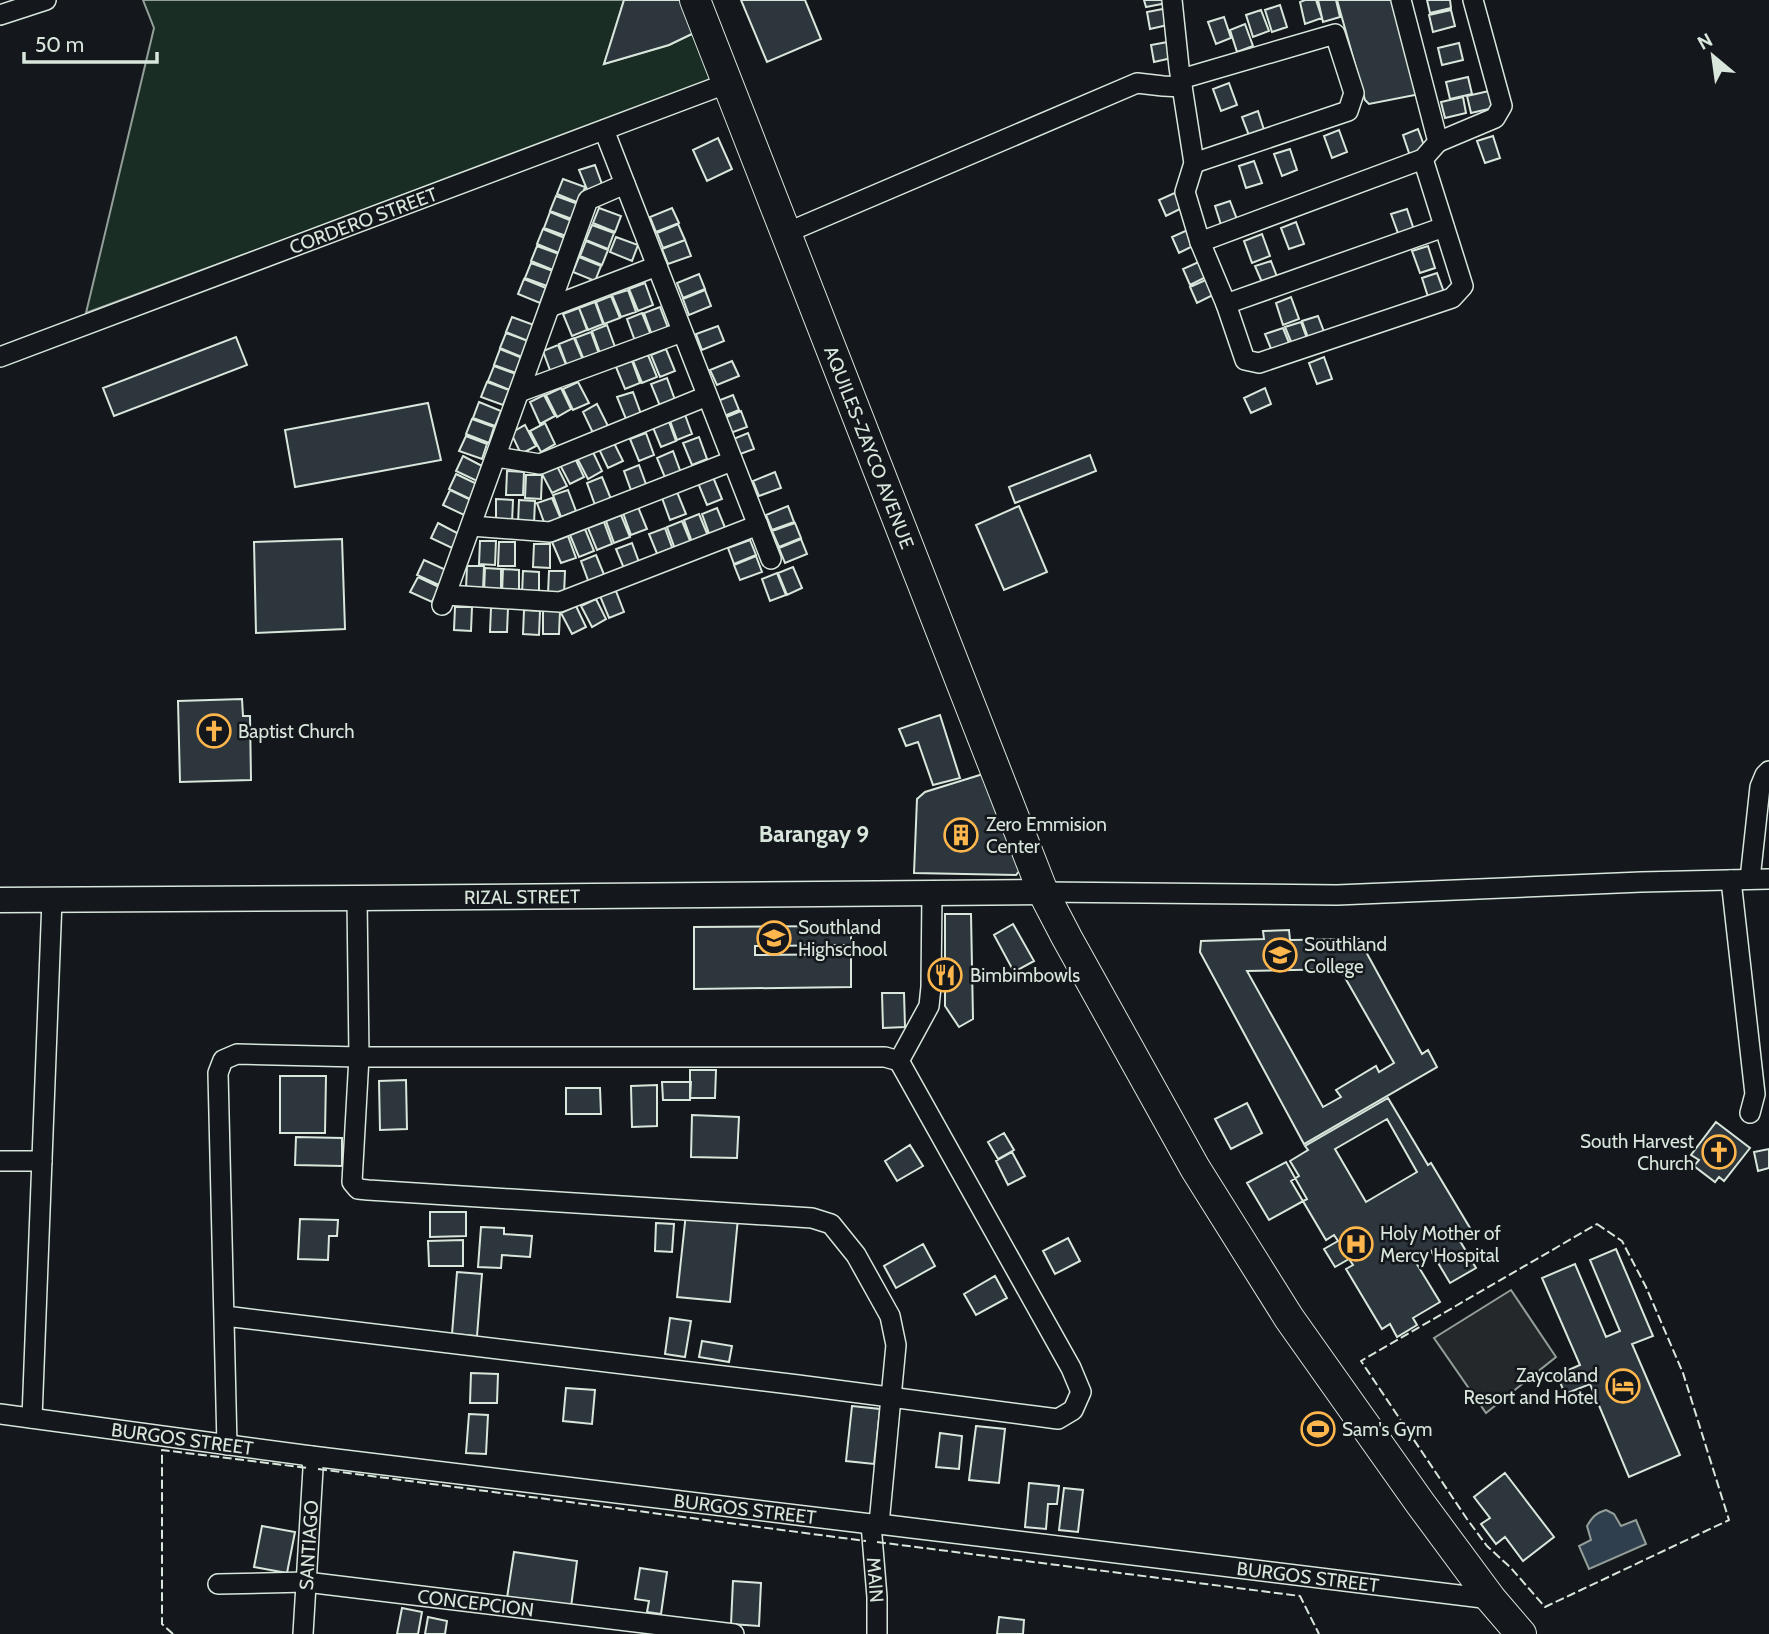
<svg xmlns="http://www.w3.org/2000/svg" width="1769" height="1634" font-family="Cabin,sans-serif">
  <style>
    .green { fill: #1a2d24; stroke: #939e99; stroke-width: 2 }
    .parking { fill: #24282b; stroke: #939e99; stroke-width: 2 }
    .water { fill: #2f3f4d; stroke: #939e99; stroke-width: 2 }
    .building { fill: #2c363c; stroke: #d8e6dc; stroke-width: 2; fill-rule: evenodd }
    .lines { fill: none; stroke-linecap: round; stroke-linejoin: round }
    .minor-casing { stroke: #d8e6dc; stroke-width: 22 }
    .major-casing { stroke: #d8e6dc; stroke-width: 27 }
    .highway-casing { stroke: #d8e6dc; stroke-width: 32 }
    .minor { stroke: #14181c; stroke-width: 19 }
    .major { stroke: #14181c; stroke-width: 24 }
    .highway { stroke: #14181c; stroke-width: 30 }
    .fence { stroke: #d8e6dc; stroke-width: 2; stroke-dasharray: 9 3.5; stroke-linecap: butt }
    .labels { text-anchor: middle; stroke-width: 5; stroke-linejoin: round; paint-order: stroke }
    .street-label { font-size: 19px; fill: #d8e6dc; stroke: #14181c }
    .poi-label { font-size: 19px; fill: #d8e6dc; stroke: #14181c; text-anchor: start }
    .quarter-label { font-size: 23px; font-weight: bold; fill: #d8e6dc; stroke: #14181c }
  </style>
  <rect width="100%" height="100%" fill="#14181c"/>
  <path class="green" d="M143 0H624L604 64 669 45 696 32 717 79 86 313 154 28Z"/>
  <path class="parking" d="M1511 1290 1556 1357 1486 1413 1434 1338Z"/>
  <path class="water" d="M1606 1510 1614 1514 1621 1526 1636 1520 1646 1544 1589 1569 1579 1546 1591 1540 1587 1526C1592 1517 1596 1513 1606 1510Z"/>
  <path class="building" d="M624 0H683L696 32 669 45 604 64Z
    M741 0H805L821 39 767 62Z
    M1144 0H1167V3L1146 7Z
    M1305 0H1316L1322 18 1305 24 1300 2Z
    M1318 0H1336L1340 17 1323 22Z
    M1337 0H1396L1420 94 1369 104 1365 100Z
    M1427 0H1450L1451 8 1430 13Z
    M1280 5 1287 27 1272 32 1265 10Z
    M1168 8 1172 24 1150 29 1147 12Z
    M1261 10 1269 31 1253 37 1246 15Z
    M1451 10 1455 26 1433 32 1429 15Z
    M1224 17 1231 38 1216 44 1208 22Z
    M1245 24 1253 46 1237 52 1230 30Z
    M1173 41 1176 57 1154 62 1151 45Z
    M1459 43 1463 60 1442 65 1438 48Z
    M1468 77 1472 94 1450 99 1446 82Z
    M1229 83 1237 105 1221 111 1213 89Z
    M1489 91 1493 108 1471 113 1467 96Z
    M1463 97 1466 113 1445 118 1441 102Z
    M1258 111 1265 133 1250 138 1242 117Z
    M1418 129 1426 151 1410 156 1403 135Z
    M1339 130 1347 152 1332 158 1324 136Z
    M1493 136 1500 158 1485 163 1477 141Z
    M718 138 732 169 707 181 693 150Z
    M1290 149 1297 170 1282 176 1274 154Z
    M1254 161 1262 183 1246 188 1239 166Z
    M595 165 603 187 588 192 579 170Z
    M563 179 585 187 579 203 557 194Z
    M1179 191 1186 206 1166 216 1159 200Z
    M556 196 578 204 572 219 550 211Z
    M1230 201 1238 222 1222 228 1215 206Z
    M599 208 621 216 615 232 593 223Z
    M672 208 679 223 656 232 650 217Z
    M1407 209 1414 230 1399 236 1391 214Z
    M550 212 572 221 566 236 544 228Z
    M1296 222 1304 244 1289 249 1281 228Z
    M678 224 685 240 663 248 657 233Z
    M592 225 614 233 608 249 586 240Z
    M1192 228 1199 243 1179 253 1172 237Z
    M543 229 565 238 559 253 537 244Z
    M1262 234 1270 256 1252 263 1244 241Z
    M616 237 638 245 632 261 610 252Z
    M685 240 691 256 668 264 662 249Z
    M586 241 608 250 602 265 580 256Z
    M537 246 559 254 553 270 531 261Z
    M1428 246 1435 268 1420 273 1412 251Z
    M579 257 601 266 595 281 573 272Z
    M1203 260 1210 275 1190 285 1183 269Z
    M1271 261 1279 282 1264 287 1255 266Z
    M531 263 553 271 547 286 525 278Z
    M1437 273 1445 295 1429 300 1422 278Z
    M699 274 705 289 683 298 677 283Z
    M1210 278 1217 293 1197 303 1190 287Z
    M524 279 546 288 540 303 518 294Z
    M645 283 653 305 638 311 629 289Z
    M628 290 636 312 621 317 612 295Z
    M705 290 711 306 689 315 683 299Z
    M611 296 620 318 604 324 596 302Z
    M1291 297 1299 319 1283 325 1276 303Z
    M595 302 603 324 588 330 579 308Z
    M660 307 668 328 652 335 644 313Z
    M579 308 587 330 572 336 563 314Z
    M642 313 651 335 635 341 627 319Z
    M1318 316 1326 337 1310 343 1302 321Z
    M512 317 534 325 528 341 506 332Z
    M1301 322 1309 344 1294 349 1285 327Z
    M607 325 615 347 600 353 592 331Z
    M718 326 724 341 702 350 696 334Z
    M1283 328 1292 350 1274 356 1265 334Z
    M591 332 599 354 584 360 575 338Z
    M506 333 528 341 522 357 500 348Z
    M236 337 247 365 114 416 103 388Z
    M574 338 583 360 567 366 559 344Z
    M558 345 567 367 551 373 543 351Z
    M500 349 522 358 516 373 494 365Z
    M666 349 675 371 660 377 651 355Z
    M648 355 657 377 642 383 633 361Z
    M1324 357 1332 379 1317 384 1309 363Z
    M632 361 640 383 625 389 616 367Z
    M732 361 739 376 717 385 710 370Z
    M494 366 516 374 510 390 488 381Z
    M667 378 675 400 660 406 651 384Z
    M487 382 509 390 503 405 481 397Z
    M578 382 589 403 573 410 563 389Z
    M561 388 571 409 557 417 546 395Z
    M1265 388 1271 404 1251 413 1244 398Z
    M633 392 641 414 626 419 617 397Z
    M544 395 555 416 540 424 530 402Z
    M733 395 739 410 717 419 710 404Z
    M479 402 501 411 495 426 473 418Z
    M428 403 441 460 295 487 285 430Z
    M597 404 608 426 593 433 583 412Z
    M741 411 747 427 725 435 719 420Z
    M684 412 692 434 677 440 669 418Z
    M472 419 494 427 489 443 466 434Z
    M668 419 676 441 661 447 652 425Z
    M545 423 555 444 541 452 530 431Z
    M525 425 536 446 521 454 511 433Z
    M646 433 654 455 639 461 630 439Z
    M748 433 754 449 732 457 726 442Z
    M466 436 487 444 482 459 459 451Z
    M699 437 707 459 692 465 683 443Z
    M612 439 623 461 608 468 598 447Z
    M592 450 602 471 588 479 577 458Z
    M673 451 681 473 666 480 657 458Z
    M1090 455 1096 471 1015 503 1009 487Z
    M463 456 484 467 477 481 456 471Z
    M574 456 584 477 570 484 559 463Z
    M556 464 567 486 552 493 541 472Z
    M639 465 647 487 632 493 624 471Z
    M507 471 524 472 523 495H506Z
    M775 472 781 488 759 496 753 481Z
    M456 474 477 484 470 499 449 489Z
    M526 475H542L541 499 525 498Z
    M602 477 611 499 595 505 587 483Z
    M713 477 722 499 707 505 698 483Z
    M450 490 471 500 464 515 443 505Z
    M568 490 576 511 561 517 553 495Z
    M677 492 686 514 670 520 662 498Z
    M552 498 561 519 545 525 537 503Z
    M496 499 513 500 512 523H496Z
    M519 500 535 501 534 524H518Z
    M788 506 794 522 772 530 766 515Z
    M1019 506 1047 572 1004 590 976 525Z
    M638 507 647 529 631 535 623 513Z
    M717 508 726 530 710 536 702 514Z
    M699 514 708 536 692 542 684 520Z
    M621 515 630 537 614 543 606 521Z
    M682 521 691 543 675 549 667 527Z
    M604 522 612 544 597 550 588 528Z
    M438 523 459 534 452 548 431 538Z
    M795 523 801 538 779 547 772 531Z
    M665 528 673 550 658 556 649 534Z
    M585 529 594 551 579 557 570 535Z
    M568 536 576 558 561 563 552 542Z
    M342 539 345 629 256 633 254 542Z
    M801 539 807 554 785 563 779 548Z
    M750 540 756 555 734 564 728 548Z
    M480 541H496L495 565 479 564Z
    M499 542H515V566H498Z
    M632 543 640 565 625 571 616 549Z
    M534 544H550V568L533 567Z
    M596 555 605 577 589 583 581 561Z
    M756 556 762 572 740 580 734 565Z
    M424 560 446 570 439 585 417 575Z
    M467 566H484L483 590 466 589Z
    M793 567 802 588 787 595 778 573Z
    M485 568 501 569V592H484Z
    M503 569 519 570V594L502 593Z
    M523 571 539 572V595H522Z
    M549 571H565L564 595 548 594Z
    M777 573 786 595 770 601 762 579Z
    M418 577 439 587 432 602 410 592Z
    M616 591 624 612 609 618 600 596Z
    M596 599 606 619 592 627 581 606Z
    M576 606 586 627 572 634 561 613Z
    M455 607H472L471 631 454 630Z
    M491 608H508L507 632H490Z
    M524 610 540 611 539 635 523 634Z
    M543 610 560 611 559 634H543Z
    M242 699 243 716H250L251 780 180 782 178 701Z
    M940 715 960 778 933 785 918 742 906 746 899 729Z
    M983 774 1020 870 1016 875 914 873 917 799 925 792Z
    M945 914H971L973 1019 959 1027 945 1006Z
    M1013 924 1034 961 1014 972 994 935Z
    M851 926V987L694 989V927ZM851 945V954L755 955V946Z
    M1289 930 1290 940 1359 939 1422 1054 1428 1050 1437 1067 1304 1144 1200 952 1201 941 1264 939 1263 931ZM1340 969 1394 1063 1379 1072 1376 1066 1336 1090 1341 1097 1323 1107 1247 971Z
    M882 993H904L905 1027 883 1028Z
    M690 1070H716L715 1098H690Z
    M280 1076H326L325 1133H280Z
    M406 1080 407 1129 380 1130 379 1081Z
    M662 1082H691L690 1100H663Z
    M657 1085V1126L632 1127 631 1086Z
    M566 1088H600L601 1114H566Z
    M1388 1098 1428 1165 1431 1163 1470 1228 1457 1236 1476 1268 1450 1283 1431 1251 1415 1261 1440 1302 1413 1318 1417 1325 1397 1337 1390 1324 1382 1329 1346 1269 1353 1265 1349 1259 1335 1267 1324 1249 1338 1241 1334 1235 1326 1240 1291 1181 1299 1176 1290 1161 1308 1150 1305 1146ZM1387 1119 1417 1172 1366 1202 1335 1149Z
    M1247 1103 1262 1133 1231 1149 1215 1119Z
    M692 1115 739 1117 737 1158 691 1157Z
    M1716 1122 1750 1148 1724 1181 1719 1177 1715 1182 1694 1166 1699 1160 1691 1155Z
    M1004 1133 1014 1150 998 1159 988 1142Z
    M296 1137 342 1138V1166L295 1165Z
    M910 1145 923 1166 897 1181 885 1161Z
    M1769 1149V1168L1758 1171 1754 1152Z
    M1012 1152 1025 1176 1008 1185 996 1161Z
    M1286 1162 1307 1199 1269 1220 1247 1183Z
    M430 1212H466V1236L430 1237Z
    M686 1213 738 1218 730 1302 677 1297Z
    M300 1219 338 1220 337 1236H329L328 1260 298 1259Z
    M656 1223 674 1224 672 1252 655 1251Z
    M481 1227 504 1228V1234L532 1236 530 1257 502 1255 501 1268 478 1267Z
    M1068 1238 1080 1261 1055 1274 1043 1251Z
    M463 1240V1266H429L428 1241Z
    M923 1244 935 1266 896 1288 884 1266Z
    M1616 1249 1653 1336 1632 1344 1680 1455 1629 1477 1590 1384 1565 1394 1557 1375 1580 1365 1542 1278 1575 1264 1606 1337 1620 1331 1590 1260Z
    M457 1272 482 1274 477 1336 452 1334Z
    M995 1276 1007 1298 976 1315 964 1294Z
    M670 1318 691 1321 685 1357 665 1354Z
    M702 1341 732 1346 729 1362 699 1357Z
    M471 1373 498 1374 497 1403H470Z
    M566 1388 595 1390 592 1424 563 1421Z
    M852 1406 880 1409 874 1464 846 1461Z
    M469 1414 488 1415 486 1454 466 1453Z
    M976 1426 1005 1429 999 1483 969 1480Z
    M940 1433 962 1436 959 1469 936 1467Z
    M1505 1473 1554 1537 1523 1561 1505 1537 1496 1544 1481 1524 1490 1518 1474 1497Z
    M1029 1483 1059 1486 1057 1504H1048L1046 1529 1025 1527Z
    M1064 1488 1083 1490 1078 1532 1059 1530Z
    M262 1526 295 1532 287 1573 254 1567Z
    M514 1552 577 1561 571 1607 507 1598Z
    M640 1568 667 1572 661 1614 647 1612 649 1601 635 1599Z
    M733 1581 761 1583 759 1626 731 1624Z
    M402 1608 422 1612 418 1634H397Z
    M428 1617 447 1621 445 1634H425Z
    M999 1617 1024 1620 1023 1634H997Z"/>
  <g class="lines">
    <defs>
      <g id="minor">
        <path d="M1172 0 1179 67 1194 163 1185 192 1200 242 1226 304 1245 360 1259 363 1452 298 1463 286 1423 159"/>
        <path d="M0 15 46 0"/>
        <path d="M1181 79 1335 34 1354 93 1348 111 1194 163"/>
        <path d="M604 130 771 559"/>
        <path d="M1438 142 1495 118 1502 106 1473 0"/>
        <path d="M786 233 1137 83 1163 86 1182 87"/>
        <path d="M1200 242 1423 159 1438 142 1401 0"/>
        <path d="M1226 304 1444 227"/>
        <path d="M550 307 657 266"/>
        <path id="s1" d="M0 357 728 83"/>
        <path d="M519 392 682 332"/>
        <path d="M496 457 540 464 707 396"/>
        <path d="M471 526 550 532 732 461"/>
        <path d="M446 595 560 602 758 525"/>
        <path d="M442 605 588 200 625 184"/>
        <path d="M1750 879 1760 787 1765 775 1769 771"/>
        <path d="M1731 880 1755 1094 1750 1113"/>
        <path d="M1043 892 1337 895 1641 882 1769 879"/>
        <path d="M357 898 359 1057 352 1182 358 1189 368 1190 812 1218 831 1224 856 1255 890 1316 896 1345 879 1524"/>
        <path d="M899 1061 929 1006 931 987 932 893"/>
        <path d="M0 1161H42"/>
        <path d="M225 1316 798 1385 1058 1419 1073 1410 1081 1392 1071 1368 899 1061 885 1057H359L237 1054 223 1060 218 1073 227 1445"/>
        <path id="s2" d="M0 1414 311 1456 871 1524H879L1491 1599"/>
        <path d="M32 1418 52 900"/>
        <path id="s3" d="M871 1524 877 1597V1634"/>
        <path id="s4" d="M218 1584 306 1582 734 1634"/>
        <path id="s5" d="M303 1634 313 1469 311 1456"/>
      </g>
      <g id="major">
        <path id="s6" d="M0 900 357 898 1043 892"/>
      </g>
      <g id="highway">
        <path id="s7" d="M695 0 1043 892 1067 938 1195 1168 1289 1318 1420 1503 1491 1599 1521 1634"/>
      </g>
    </defs>
    <use href="#minor" class="minor-casing"/>
    <use href="#major" class="major-casing"/>
    <use href="#highway" class="highway-casing"/>
    <use href="#minor" class="minor"/>
    <use href="#major" class="major"/>
    <use href="#highway" class="highway"/>
    <path class="fence" d="M1597 1224 1622 1241 1646 1287 1683 1373 1729 1520 1545 1607 1511 1568 1487 1546 1467 1519 1361 1361Z
      M318 1469 866 1541
      M877 1542 1300 1596 1319 1634
      M173 1634 162 1624V1450L308 1468"/>
  </g>
  <defs>
    <symbol id="church-ring" viewBox="-11 -11 22 22"><circle r="9.5" fill="#14181c" stroke="#ffb74d" stroke-width="1.5"/><path d="M-1.2-6h2.4v3.5h3.3v2.4h-3.3V6h-2.4V-.1h-3.3v-2.4h3.3Z" fill="#ffb74d"/></symbol>
    <symbol id="building-ring" viewBox="-11 -11 22 22"><circle r="9.5" fill="#14181c" stroke="#ffb74d" stroke-width="1.5"/><path d="M-4-6H4V6H1V3H-1V6H-4ZM-2.5-4.3h1.7v1.8h-1.7ZM.8-4.3h1.7v1.8H.8ZM-2.5-1h1.7V.8h-1.7ZM.8-1h1.7V.8H.8Z" fill="#ffb74d"/></symbol>
    <symbol id="school-ring" viewBox="-11 -11 22 22"><circle r="9.5" fill="#14181c" stroke="#ffb74d" stroke-width="1.5"/><path d="M0-5L7-2L0 1L-7-2ZM-4 1L0 2.5L4 1V4Q0 6-4 4Z" fill="#ffb74d"/></symbol>
    <symbol id="restaurant-ring" viewBox="-11 -11 22 22"><circle r="9.5" fill="#14181c" stroke="#ffb74d" stroke-width="1.5"/><path d="M-5-6h1v4h1v-4h1v4h1v-4h1v5L-1.5 .5V6h-2V.5L-5-1ZM5-6V6H3V1.5H1.5Q1.5-4 5-6Z" fill="#ffb74d"/></symbol>
    <symbol id="hospital-ring" viewBox="-11 -11 22 22"><circle r="9.5" fill="#14181c" stroke="#ffb74d" stroke-width="1.5"/><path d="M-5-5h3v3.5h4V-5h3V5h-3V1.5h-4V5h-3Z" fill="#ffb74d"/></symbol>
    <symbol id="hotel-ring" viewBox="-11 -11 22 22"><circle r="9.5" fill="#14181c" stroke="#ffb74d" stroke-width="1.5"/><path d="M-6-4.5h1.5V1H6V5H4.5V3h-9V5H-6ZM-4 0a1.8 1.8 0 1 1 3.6 0ZM.5 0V-2.5h3Q6-2.5 6 0Z" fill="#ffb74d"/></symbol>
    <symbol id="stadium-ring" viewBox="-11 -11 22 22"><circle r="9.5" fill="#14181c" stroke="#ffb74d" stroke-width="1.5"/><path d="M0-5a6.5 5 0 1 0 0 10a6.5 5 0 1 0 0-10ZM-3.5-1.8h7v3.6h-7Z" fill="#ffb74d"/></symbol>
  </defs>
  <g fill-rule="evenodd">
    <use href="#church-ring" x="195" y="712" width="38" height="38"/>
    <use href="#building-ring" x="942" y="816" width="38" height="38"/>
    <use href="#school-ring" x="755" y="919" width="38" height="38"/>
    <use href="#school-ring" x="1261" y="936" width="38" height="38"/>
    <use href="#restaurant-ring" x="926" y="956" width="38" height="38"/>
    <use href="#church-ring" x="1700" y="1133" width="38" height="38"/>
    <use href="#hospital-ring" x="1337" y="1225" width="38" height="38"/>
    <use href="#hotel-ring" x="1604" y="1367" width="38" height="38"/>
    <use href="#stadium-ring" x="1299" y="1410" width="38" height="38"/>
  </g>
  <g class="labels">
    <g class="street-label">
      <text dy="7" stroke="none"><textPath href="#s1" startOffset="388">CORDERO STREET</textPath></text>
      <text dy="7" stroke="none"><textPath href="#s7" startOffset="480">AQUILES-ZAYCO AVENUE</textPath></text>
      <text dy="7" stroke="none"><textPath href="#s6" startOffset="522">RIZAL STREET</textPath></text>
      <text dy="7" stroke="none"><textPath href="#s2" startOffset="184">BURGOS STREET</textPath></text>
      <text dy="7" stroke="none"><textPath href="#s2" startOffset="751">BURGOS STREET</textPath></text>
      <text dy="7" stroke="none"><textPath href="#s5" startOffset="89">SANTIAGO</textPath></text>
      <text dy="7" stroke="none"><textPath href="#s2" startOffset="1318">BURGOS STREET</textPath></text>
      <text dy="7" stroke="none"><textPath href="#s3" startOffset="56">MAIN</textPath></text>
      <text dy="7" stroke="none"><textPath href="#s4" startOffset="259">CONCEPCION</textPath></text>
    </g>
    <g class="poi-label">
      <text x="238" y="738">Baptist Church</text>
      <text x="986" y="831">Zero Emmision<tspan x="986" dy="22">Center</tspan></text>
      <text x="798" y="934">Southland<tspan x="798" dy="22">Highschool</tspan></text>
      <text x="1304" y="951">Southland<tspan x="1304" dy="22">College</tspan></text>
      <text x="970" y="982">Bimbimbowls</text>
      <text x="1694" y="1148" text-anchor="end">South Harvest<tspan x="1694" dy="22">Church</tspan></text>
      <text x="1380" y="1240">Holy Mother of<tspan x="1380" dy="22">Mercy Hospital</tspan></text>
      <text x="1598" y="1382" text-anchor="end">Zaycoland<tspan x="1598" dy="22">Resort and Hotel</tspan></text>
      <text x="1342" y="1436">Sam's Gym</text>
    </g>
    <g class="quarter-label">
      <text x="814" y="842">Barangay 9</text>
    </g>
  </g>
  <g transform="translate(1713 56) rotate(331)" stroke="#14181c" stroke-width="5" paint-order="stroke">
  <path d="M0-5L12 26L0 18L-12 26Z" fill="#d8e6dc"/>
  <text y="-10" font-size="19" font-weight="bold" text-anchor="middle" fill="#d8e6dc">N</text>
  </g>
  <path d="M24 52v10h133v-10" fill="none" stroke="#d8e6dc" stroke-width="3.5"/>
  <text x="35" y="52" font-size="21" fill="#d8e6dc" stroke="#14181c" stroke-width="5" paint-order="stroke">50 m</text>
</svg>
